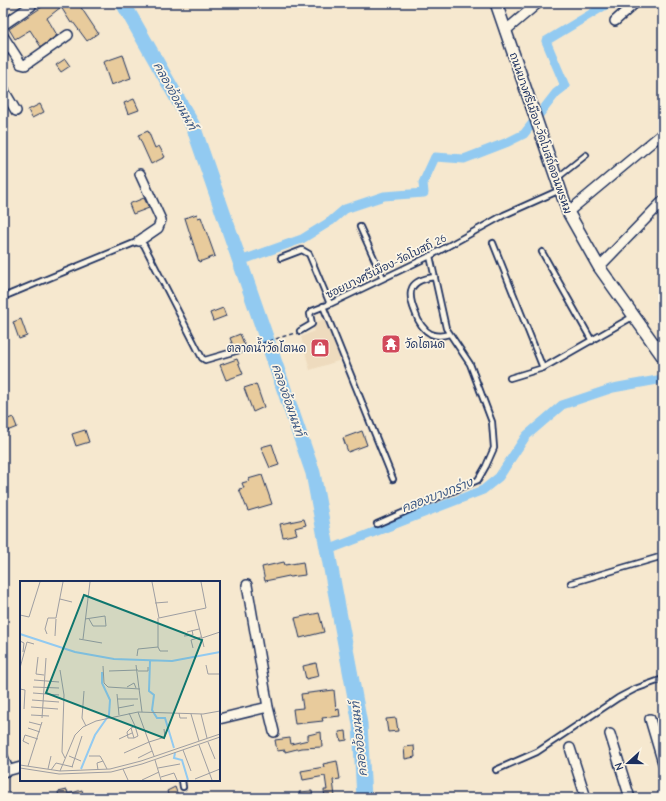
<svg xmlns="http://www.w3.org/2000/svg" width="666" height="801" font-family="'Comic Neue','Playpen Sans Thai',sans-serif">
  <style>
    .built { fill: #eedbbe }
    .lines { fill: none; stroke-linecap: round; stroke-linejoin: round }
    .canal { stroke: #92caf1; stroke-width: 9 }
    .river { stroke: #92caf1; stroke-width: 15 }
    .building { fill: #e8cb9c; stroke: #1b2f5e }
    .service-casing { stroke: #1b2f5e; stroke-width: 8 }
    .minor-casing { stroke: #1b2f5e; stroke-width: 12 }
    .tertiary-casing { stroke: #1b2f5e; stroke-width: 14 }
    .path { stroke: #1b2f5e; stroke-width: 1.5; stroke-dasharray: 4 3; stroke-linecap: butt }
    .service { stroke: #fcf5e5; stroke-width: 4.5 }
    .minor { stroke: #fcf5e5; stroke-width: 9 }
    .tertiary { stroke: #fcf5e5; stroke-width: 11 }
    .labels { text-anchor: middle; stroke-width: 3.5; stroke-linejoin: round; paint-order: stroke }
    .street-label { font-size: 11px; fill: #1b2f5e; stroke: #fcf5e5 }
    .poi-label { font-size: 11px; fill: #1b2f5e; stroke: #fcf5e5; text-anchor: start }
    .water-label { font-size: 12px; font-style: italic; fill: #395683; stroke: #fcf5e5 }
    .inset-river { fill: none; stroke: #92caf1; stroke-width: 2 }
    .inset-road { fill: none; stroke: #9e9ea2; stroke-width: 1 }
    .view { fill: #0f766e; fill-opacity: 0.15; stroke: #0f766e; stroke-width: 2 }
    .inset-edge { fill: none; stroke: #1b2f5e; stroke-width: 2 }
  </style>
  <rect width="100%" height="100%" fill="#f6e8cf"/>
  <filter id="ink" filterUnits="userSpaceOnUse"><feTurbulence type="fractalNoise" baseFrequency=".025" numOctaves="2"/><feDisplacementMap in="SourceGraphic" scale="8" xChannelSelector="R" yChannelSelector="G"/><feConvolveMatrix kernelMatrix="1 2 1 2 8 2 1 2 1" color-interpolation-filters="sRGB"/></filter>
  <g filter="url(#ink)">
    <path class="built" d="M324 319 341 360 310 370 301 337 314 331 311 324Z"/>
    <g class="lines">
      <path class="canal" d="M240 261 302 239 331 221 345 209 384 196 424 193 423 183 435 157 464 159 508 142 524 134 556 93 565 86 546 41 609 3
        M328 550 483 490 499 477 526 436 562 405 613 388 663 379"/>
      <path class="river" d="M123 3 193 126 313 473 360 724 364 798"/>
    </g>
    <path class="building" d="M48 3H78L98 33 87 41 73 22 71 23 61 7 47 18 57 35 41 47 30 30 15 39 9 29Z
      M123 55 131 78 111 85 103 62Z
      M65 59 70 66 61 72 56 65Z
      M134 99 139 110 128 114 124 103Z
      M40 104 44 112 32 118 28 110Z
      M148 131 155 148 159 146 165 157 151 164 138 135Z
      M144 198 149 208 133 214 129 204Z
      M197 214 198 218 201 217 215 256 199 262 185 218Z
      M223 308 226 316 213 321 210 313Z
      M21 319 27 336 19 339 13 322Z
      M240 334 245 346 234 348 230 338Z
      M237 359 243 374 226 380 220 365Z
      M256 384 264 407 253 412 244 388Z
      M13 417 17 427 7 431 3 421Z
      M85 430 89 442 76 446 72 434Z
      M362 431 367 445 348 452 343 438Z
      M272 444 279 465 270 468 261 447Z
      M262 475 272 504 248 511 239 489 244 488 242 483 249 481 248 479Z
      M304 519 306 525 295 528 297 534 283 537 280 524Z
      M284 562 285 565 303 562 305 575 290 577 289 576 265 581 262 567Z
      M319 613 324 632 300 638 295 618Z
      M316 663 319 676 306 679 303 666Z
      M334 690 336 710 339 709 340 716 322 718 323 721 295 724 293 709 303 708 301 694Z
      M396 718 398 731 388 732 386 719Z
      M346 731 347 740 341 741 339 732Z
      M321 732 322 747 301 748 285 752V750L277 751 275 740 290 738 291 744 308 740V735Z
      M414 746 415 757 405 759 404 747Z
      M337 761 340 779 333 780 335 797 325 798 324 790H327L325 776 303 780 301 771 324 767 323 764Z
      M175 787 179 798H169L167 791Z
      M67 790 68 794 82 790 84 798H59L58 792Z
      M312 791 313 798H300L299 792Z"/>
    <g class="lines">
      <defs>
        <path id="service" d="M3 54 11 48
          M556 179 586 155
          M360 227 383 278
          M493 243 543 368
          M542 252 592 341
          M281 258 302 250 309 254 330 304
          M435 277C410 280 406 290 415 312 418 321 423 330 431 334 438 337 443 336 449 334
          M3 297 139 241 144 245 202 358 205 360 243 349
          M323 306 393 479
          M300 331 312 324 310 314 312 311 330 304 430 256 504 215 560 190
          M510 378 543 368 634 316
          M377 524 478 480 486 466 494 448 492 422 470 364 446 328 430 256
          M571 583 663 556
          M496 770 537 752 618 698 635 689 663 679
          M182 780 183 787"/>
        <path id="minor" d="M661 3 663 5
          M615 21 635 3
          M3 25 31 6
          M505 31 538 3
          M3 36 21 64 25 65 68 35
          M3 89 16 111
          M568 212 663 133
          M139 241 158 228 161 220 140 174
          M599 267 663 201
          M247 585 268 707 274 732
          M219 719 268 707
          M650 719 663 763
          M610 734 630 798
          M570 748 586 798
          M3 757 8 770
          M3 772 21 767"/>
        <path id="tertiary" d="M496 3 568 212 599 267 663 357"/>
      </defs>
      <use href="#service" class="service-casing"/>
      <use href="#minor" class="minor-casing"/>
      <use href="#tertiary" class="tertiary-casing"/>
      <path class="path" d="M249 347 295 333"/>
      <use href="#service" class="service"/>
      <use href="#minor" class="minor"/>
      <use href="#tertiary" class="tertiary"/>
    </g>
  </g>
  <defs>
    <symbol id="temple-square" viewBox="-11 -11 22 22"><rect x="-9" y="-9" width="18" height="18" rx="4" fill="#d1495b" stroke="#fcf5e5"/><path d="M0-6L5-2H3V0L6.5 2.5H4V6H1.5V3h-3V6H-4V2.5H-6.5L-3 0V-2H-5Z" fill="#fff"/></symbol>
    <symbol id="shop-square" viewBox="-11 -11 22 22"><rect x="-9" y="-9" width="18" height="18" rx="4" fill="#d1495b" stroke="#fcf5e5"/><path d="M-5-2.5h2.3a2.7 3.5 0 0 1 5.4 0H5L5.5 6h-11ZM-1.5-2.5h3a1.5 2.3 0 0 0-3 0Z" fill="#fff"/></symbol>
  </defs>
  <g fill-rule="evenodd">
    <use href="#temple-square" x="380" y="333" width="22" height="22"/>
    <use href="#shop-square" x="309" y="337" width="22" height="22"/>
  </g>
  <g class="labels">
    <g class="street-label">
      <text transform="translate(541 133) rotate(71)" y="4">ถนนบางศรีเมือง-วัดโบสถ์ดอนพรหม</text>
      <text transform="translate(386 266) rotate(-26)" y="4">ซอยบางศรีเมือง-วัดโบสถ์ 26</text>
    </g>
    <g class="poi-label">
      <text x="405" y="348">วัดโตนด</text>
      <text x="306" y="352" text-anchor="end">ตลาดน้ำวัดโตนด</text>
    </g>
    <g class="water-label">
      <text transform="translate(175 96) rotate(61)" y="4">คลองอ้อมนนท์</text>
      <text transform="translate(288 400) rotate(71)" y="4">คลองอ้อมนนท์</text>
      <text transform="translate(437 495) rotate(-21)" y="4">คลองบางกร่าง</text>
      <text transform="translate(359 739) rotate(-96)" y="4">คลองอ้อมนนท์</text>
    </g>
  </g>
  <g transform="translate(20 581)">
    <rect width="200" height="200" fill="#f6e8cf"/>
    <path class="inset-river" d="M0 53 55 71 94 78 152 80 200 71M130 80 129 110 134 114 132 129 137 137H145L154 167M155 172 154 177 162 179 168 199M61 188 75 154 89 134 90 119 82 102V91"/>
    <path class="inset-road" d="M132 1 139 37 186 27 181 1M40 18 52 21M135 22 148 21M175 30 184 66M0 34 9 36 20 1M65 38 85 35 86 45H73L69 38M167 51 179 48M27 53 25 48 28 37H36L43 1M35 55 36 38M164 55 173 54 172 49M182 57 200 51M59 58 82 62M63 58 70 1M0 60 4 62 3 71M138 66 140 70H148M173 67 171 59 181 56M117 75 118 68 138 66V37M18 76 16 93 24 94M116 84 122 131M186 84 188 93H200M83 85 84 102 88 106 120 108M0 87 7 61 14 63M40 89 44 114 42 171 45 177M89 90 118 89M118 90H128V86M14 99 39 101M13 106 39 107M107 106 114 102 116 107M0 108 5 109 4 128M64 110 62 137 66 145M13 112 39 114M97 113 99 134M97 118H118M12 119 39 121M11 126 38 128M98 127 114 124M118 131 134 175M109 132 115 145 118 155 114 157 111 147 115 145M159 132 160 137H167M171 133 179 160M181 133 187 157M11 134 29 135M22 137 26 77M9 141 21 144M8 147 20 151M111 147 107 151 108 157H114M99 158 112 152M129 161 145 156 144 148M188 161 195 178M9 163 3 160 5 154 18 158M179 164 192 199M163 169 171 190M104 172 129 161M49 175 61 180M69 175H80L83 180M118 177 132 170M135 179 141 199M0 184 40 190 90 188 121 180 200 153M8 185 22 141M52 186 62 155M0 187 39 193 91 191 122 183 200 156M138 187 160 183M28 188 31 175M103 188 108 199M31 189 36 182 53 186M78 189 77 182 83 180 87 188M40 190 55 154 63 146 76 140 118 131 183 133 200 130M141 196 154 192 157 199M175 198 200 188M122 199 139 191"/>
    <path class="view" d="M64 14 182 59 144 157 26 112Z"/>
    <rect width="200" height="200" class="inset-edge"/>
  </g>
  <rect width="666" height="801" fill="none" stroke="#fcf5e5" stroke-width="16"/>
  <rect x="8" y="8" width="650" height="785" fill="none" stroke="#1b2f5e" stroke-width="1.5" filter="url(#ink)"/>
  <g transform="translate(628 763) rotate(249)" stroke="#fcf5e5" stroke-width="3" paint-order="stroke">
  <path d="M0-3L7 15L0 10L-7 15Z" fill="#1b2f5e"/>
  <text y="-6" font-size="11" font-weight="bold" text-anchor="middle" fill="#1b2f5e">N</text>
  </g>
</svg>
